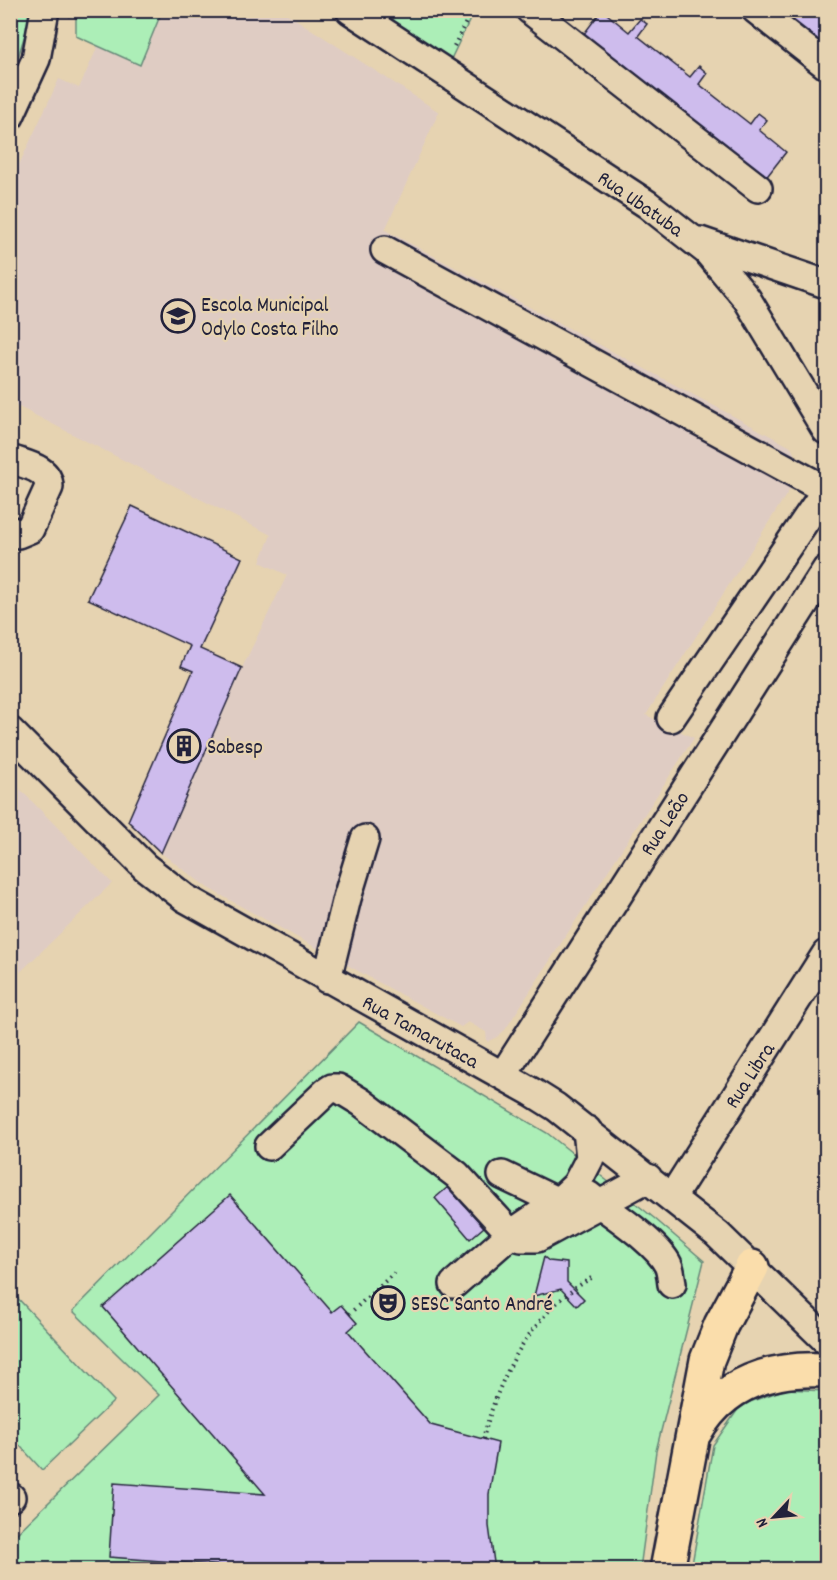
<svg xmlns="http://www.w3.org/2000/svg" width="837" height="1580" font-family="Dekko,sans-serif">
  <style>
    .built { fill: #dfccc3 }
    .green { fill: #aceeb7; stroke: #678879; stroke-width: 1.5 }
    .building { fill: #cebced; stroke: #22223b; stroke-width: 1.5 }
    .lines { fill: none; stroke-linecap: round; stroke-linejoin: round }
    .minor-casing { stroke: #22223b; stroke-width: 32 }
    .highway-casing { stroke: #22223b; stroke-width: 38 }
    .path { stroke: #22223b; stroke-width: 4; stroke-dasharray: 1.5 4.5; stroke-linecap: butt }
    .minor { stroke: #e6d3b1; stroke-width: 27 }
    .highway { stroke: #faddab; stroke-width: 33 }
    .labels { text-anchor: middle; stroke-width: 4.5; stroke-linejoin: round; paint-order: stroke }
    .street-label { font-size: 21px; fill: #22223b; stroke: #e6d3b1 }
    .poi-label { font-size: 21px; fill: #22223b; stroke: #e6d3b1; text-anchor: start }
  </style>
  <rect width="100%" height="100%" fill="#e6d3b1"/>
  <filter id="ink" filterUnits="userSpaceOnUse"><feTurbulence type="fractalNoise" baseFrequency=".0167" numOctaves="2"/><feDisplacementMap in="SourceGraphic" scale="12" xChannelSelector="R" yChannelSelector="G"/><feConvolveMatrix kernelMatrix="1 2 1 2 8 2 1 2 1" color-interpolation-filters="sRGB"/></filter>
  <g filter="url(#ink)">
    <path class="built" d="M162 11H283L439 112 385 230 791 447 802 470 646 715 694 738 505 1030 497 1037 487 1042 486 1032 468 1022 461 1027 367 976 208 888 161 853 242 668 287 575 260 562 271 535 11 403V182L59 79 79 88 98 46 140 65Z
      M11 780 112 883 11 981Z"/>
    <path class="green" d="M11 10 30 11 28 25 11 79Z
      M76 11V10L162 11 140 65 76 36Z
      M391 11H474L451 59 399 26 394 21Z
      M359 1022 547 1133 654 1218 704 1261 656 1451 640 1569 11 1570V1539L159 1395 73 1311Z
      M11 1291 114 1401 42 1470 11 1436Z
      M786 1389 826 1391V1569L691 1570 713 1445 741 1405Z"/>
    <path class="building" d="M602 10 629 32 640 19 647 24 638 36 690 77 699 66 707 73 699 84 750 124 758 113 767 120 759 130 786 152 765 179 583 35Z
      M777 10H826V50Z
      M132 506 242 558 200 649 242 668 161 853 128 821 193 671 181 666 190 646 88 599Z
      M448 1187 484 1227 470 1239 435 1198Z
      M230 1195 332 1312 341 1305 357 1323 348 1331 431 1425 498 1443 489 1494V1526L495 1570H281L109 1557 114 1483 265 1494 103 1307Z
      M544 1257 549 1261 567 1263V1282L584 1299 577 1306 561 1289 534 1296Z"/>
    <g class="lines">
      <defs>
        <path id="minor" d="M350 10 647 204 707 251 747 299 826 430
          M530 10 758 188
          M756 10 826 65
          M10 116 36 59 45 10
          M700 241 826 284
          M385 250 826 490
          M10 459C26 465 49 468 49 487L30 529 18 534 10 530
          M671 718 826 490
          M10 731 145 867 185 898 532 1092 556 1107 717 1234 826 1340
          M327 979 347 898 365 839
          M503 1075 826 570
          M269 1146 326 1092 332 1088H338L361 1102 457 1175 511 1234 521 1238H537L648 1178
          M502 1175 558 1202
          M588 1195C609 1212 657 1242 668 1265 671 1271 671 1278 672 1284
          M672 1197 826 954
          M454 1284 511 1234 558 1202 576 1185 590 1158 587 1130
          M10 1498 11 1497"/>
        <path id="highway" d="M695 1432C723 1382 772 1367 826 1370
          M667 1570 707 1360 721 1325 752 1267"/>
      </defs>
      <use href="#minor" class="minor-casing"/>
      <use href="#highway" class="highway-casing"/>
      <path class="path" d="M69 15 76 16 80 10
        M454 46 472 10
        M349 1314 394 1273
        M483 1439C500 1373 533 1309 595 1276"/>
      <use href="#minor" class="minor"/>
      <use href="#highway" class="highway"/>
    </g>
  </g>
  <defs>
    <symbol id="school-ring" viewBox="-11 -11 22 22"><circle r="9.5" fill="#e6d3b1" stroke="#22223b" stroke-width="1.5"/><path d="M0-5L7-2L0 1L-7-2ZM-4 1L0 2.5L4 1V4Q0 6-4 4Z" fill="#22223b"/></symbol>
    <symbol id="building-ring" viewBox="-11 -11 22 22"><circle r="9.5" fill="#e6d3b1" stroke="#22223b" stroke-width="1.5"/><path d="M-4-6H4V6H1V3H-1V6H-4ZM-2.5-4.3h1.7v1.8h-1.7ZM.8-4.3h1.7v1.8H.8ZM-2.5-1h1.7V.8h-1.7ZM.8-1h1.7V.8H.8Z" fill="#22223b"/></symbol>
    <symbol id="theatre-ring" viewBox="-11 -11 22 22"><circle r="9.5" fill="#e6d3b1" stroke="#22223b" stroke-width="1.5"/><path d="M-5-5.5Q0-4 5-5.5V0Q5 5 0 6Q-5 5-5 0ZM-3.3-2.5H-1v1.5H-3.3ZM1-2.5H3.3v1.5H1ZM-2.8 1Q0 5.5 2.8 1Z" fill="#22223b"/></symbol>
  </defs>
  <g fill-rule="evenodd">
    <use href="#school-ring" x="159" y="297" width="38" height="38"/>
    <use href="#building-ring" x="165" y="727" width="38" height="38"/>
    <use href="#theatre-ring" x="369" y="1284" width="38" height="38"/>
  </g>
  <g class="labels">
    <g class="street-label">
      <text transform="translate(641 203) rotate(35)" y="7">Rua Ubatuba</text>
      <text transform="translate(664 823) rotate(-57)" y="7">Rua Leão</text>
      <text transform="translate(421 1031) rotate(29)" y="7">Rua Tamarutaca</text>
      <text transform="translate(749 1075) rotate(-57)" y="7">Rua Libra</text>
    </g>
    <g class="poi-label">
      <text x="201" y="311">Escola Municipal<tspan x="201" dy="24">Odylo Costa Filho</tspan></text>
      <text x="207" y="753">Sabesp</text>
      <text x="411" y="1310">SESC Santo André</text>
    </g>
  </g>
  <rect width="837" height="1580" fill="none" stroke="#e6d3b1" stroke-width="36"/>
  <rect x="18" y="18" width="801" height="1544" fill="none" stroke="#22223b" stroke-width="2" filter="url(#ink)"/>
  <g transform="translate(774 1517) rotate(244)" stroke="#e6d3b1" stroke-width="4.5" paint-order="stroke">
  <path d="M0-4.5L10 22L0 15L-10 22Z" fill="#22223b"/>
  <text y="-9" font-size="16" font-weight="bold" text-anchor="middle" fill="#22223b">N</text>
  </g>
</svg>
